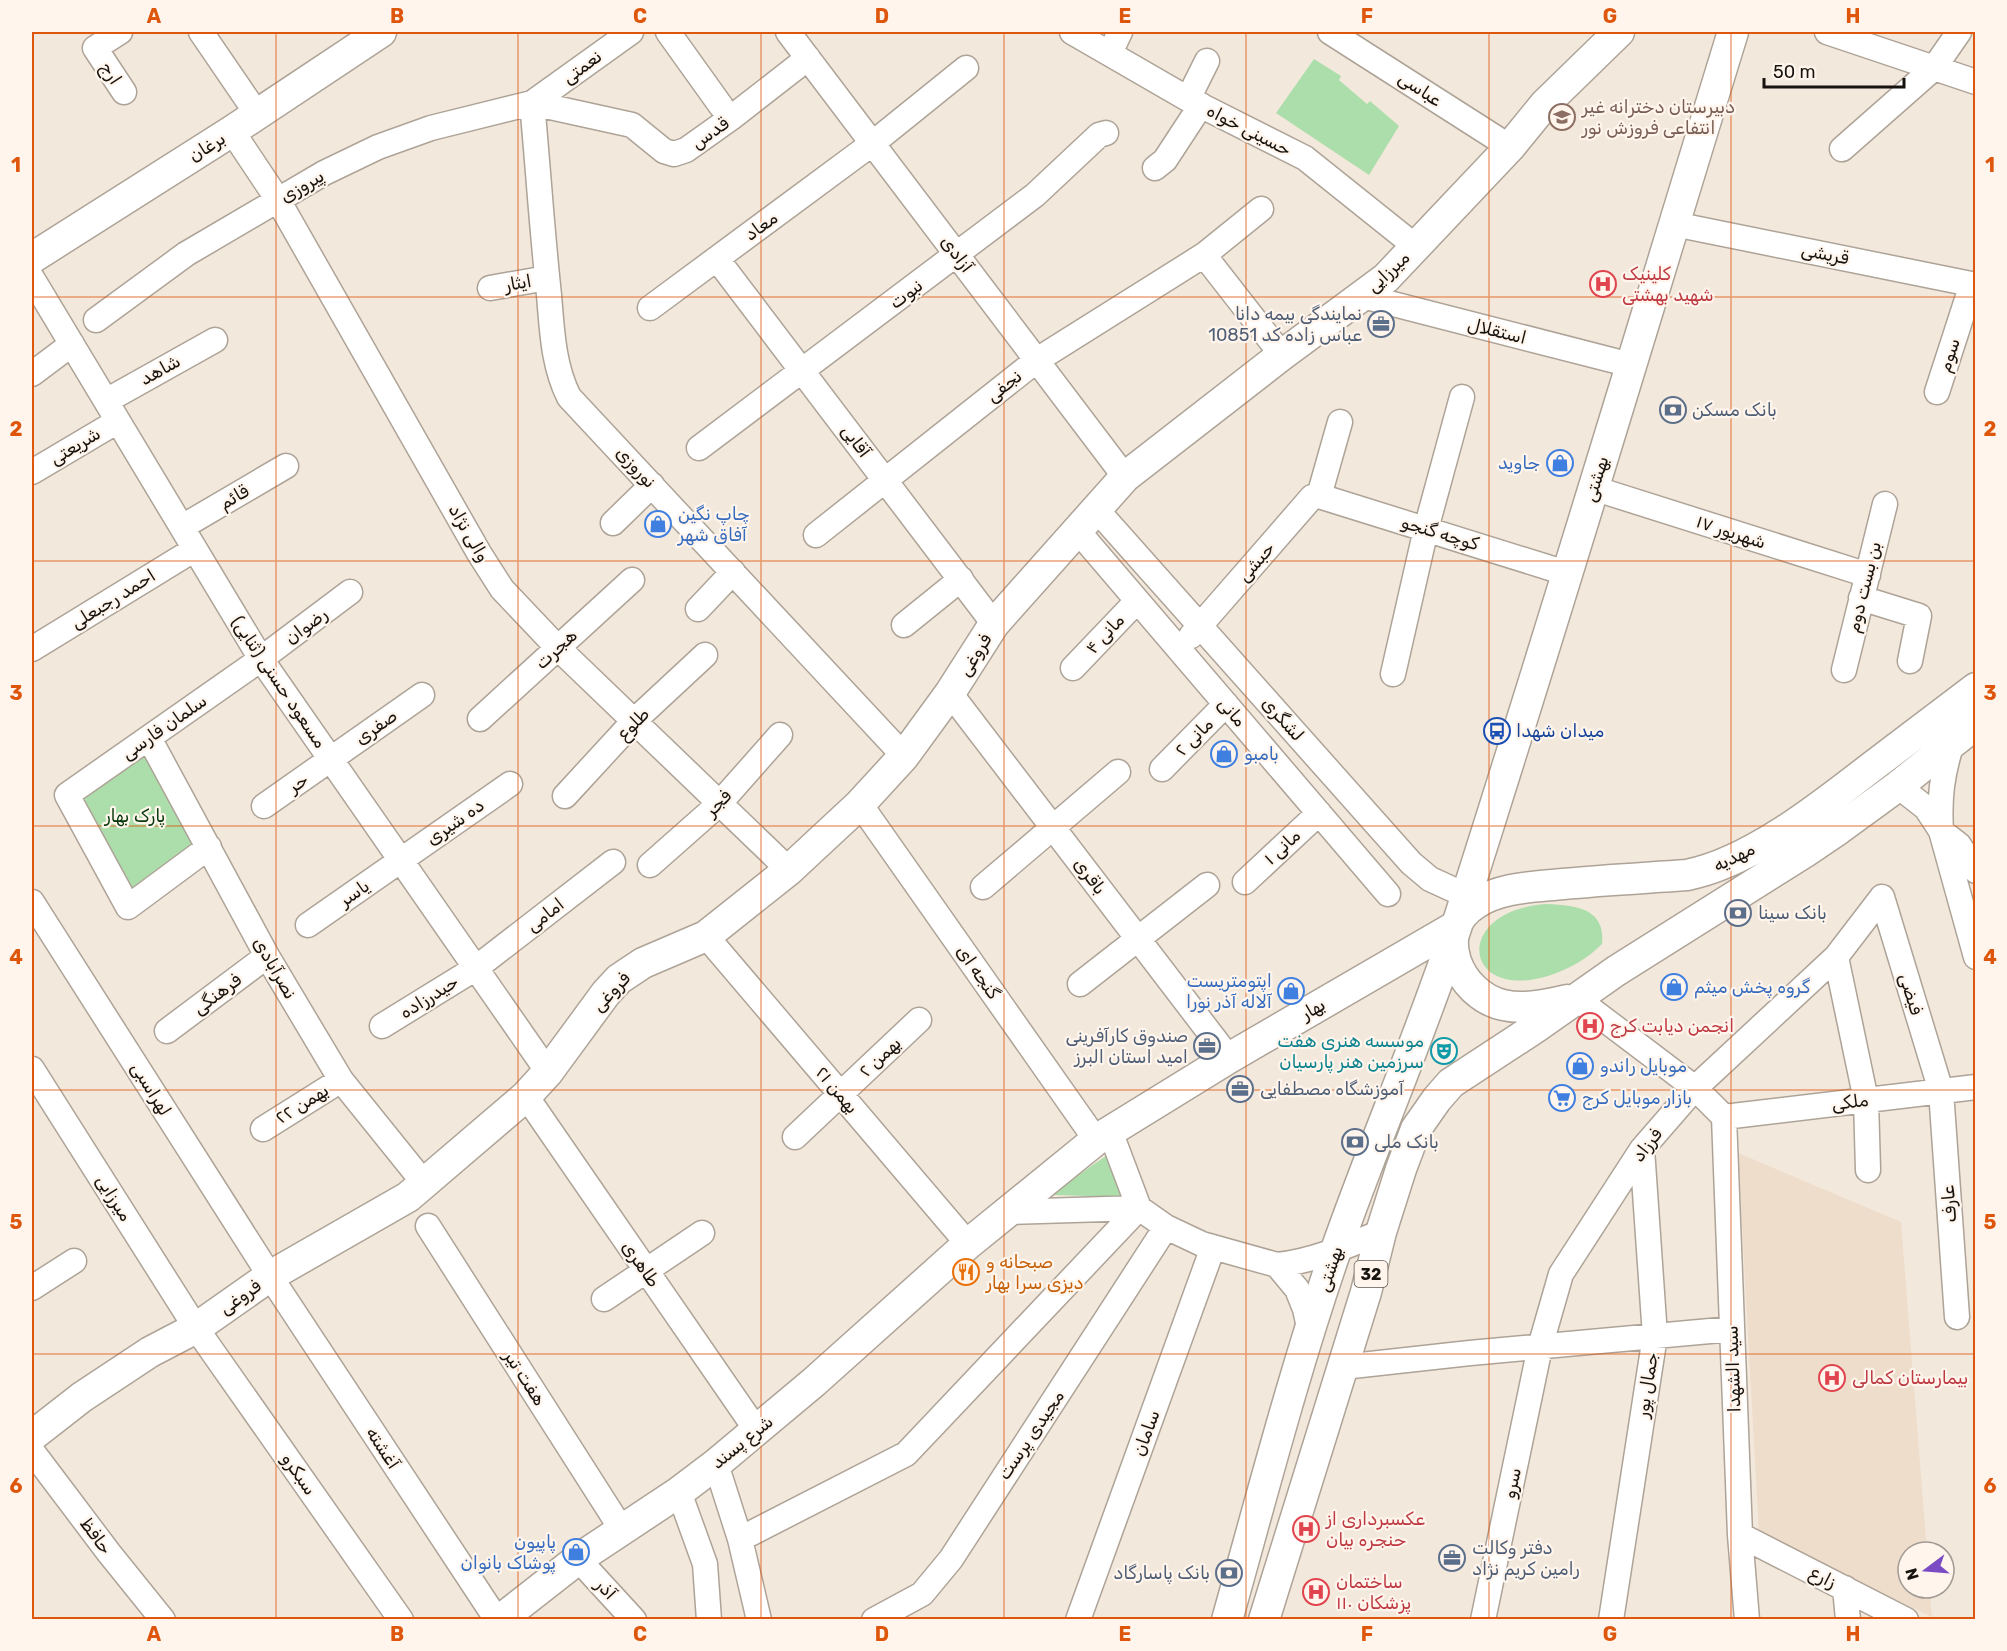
<svg xmlns="http://www.w3.org/2000/svg" width="2007" height="1651" font-family="Rubik,Cairo,sans-serif">
  <style>
    .built { fill: #eeddcb }
    .green { fill: #acdeab }
    .lines { fill: none; stroke-linecap: round; stroke-linejoin: round }
    .minor-casing { stroke: #aea397; stroke-width: 27 }
    .major-casing { stroke: #aea397; stroke-width: 33 }
    .minor { stroke: #fff; stroke-width: 24 }
    .major { stroke: #fff; stroke-width: 30 }
    .grid { fill: none; stroke: #de560c; stroke-width: 1.5; stroke-opacity: 0.55 }
    .labels { text-anchor: middle; stroke-width: 4.5; stroke-linejoin: round; paint-order: stroke }
    .shield { fill: #fff5ec; stroke: #5d5751; stroke-width: 1.5 }
    .shield-label { font-size: 16px; font-weight: bold; fill: #17130f }
    .street-label { font-size: 18px; fill: #17130f; stroke: #fff5ec }
    .education-label { font-size: 18px; fill: #785e54; stroke: #fff5ec; text-anchor: start }
    .health-label { font-size: 18px; fill: #be3a42; stroke: #fff5ec; text-anchor: start }
    .service-label { font-size: 18px; fill: #4e5e75; stroke: #fff5ec; text-anchor: start }
    .shop-label { font-size: 18px; fill: #366cbe; stroke: #fff5ec; text-anchor: start }
    .transit-label { font-size: 18px; fill: #164399; stroke: #fff5ec; text-anchor: start }
    .park-label { font-size: 18px; fill: #05380a; stroke: #fff5ec }
    .culture-label { font-size: 18px; fill: #0d838f; stroke: #fff5ec; text-anchor: end }
    .food-label { font-size: 18px; fill: #c56008; stroke: #fff5ec; text-anchor: start }
    .neatline { fill: none; stroke: #de560c; stroke-width: 2 }
    .grid-label { font-size: 20px; text-anchor: middle; font-weight: bold; fill: #de560c }
  </style>
  <rect width="100%" height="100%" fill="#f3e8dc"/>
  <path class="built" d="M1738 1153 1901 1222 1927 1552H1908V1588H1929L1932 1617 1759 1534Z"/>
  <path class="green" d="M1314 59 1341 76 1339 80 1367 104 1370 101 1399 126 1369 175 1276 113Z
    M148 750 198 845 132 896 77 798Z
    M1546 904C1575 905 1606 908 1602 944 1587 959 1571 968 1551 975 1463 1004 1450 911 1546 904Z
    M1110 1153 1130 1197 1050 1195Z"/>
  <g class="lines">
    <defs>
      <path id="minor" d="M120 32 95 48 124 92
        M201 32 257 114
        M668 32 721 106
        M788 32 1125 477
        M1072 32 1188 99 1305 158 1415 246
        M1330 32 1510 147
        M1827 32 1976 82
        M1110 53 1120 32
        M1188 99 1207 61
        M532 103C538 167 542 231 549 295 552 330 553 365 569 397L904 756
        M532 103 632 125 664 151 674 154 686 150 731 118 808 58
        M232 131 278 200 479 553 502 589 557 647 789 870
        M1842 149 1934 68 1959 32
        M1155 168 1165 160 1201 105
        M1674 224 1976 285
        M1204 255 1282 355
        M717 259 994 624
        M32 278 261 659 548 1072
        M490 288 547 278
        M1362 296 1631 365
        M650 308 873 143 966 68
        M96 320 186 254 324 173 378 147 431 128 532 103 631 32
        M32 374 72 344
        M1937 392 1972 284
        M106 401 215 340
        M699 448 1035 195 1099 135 1106 133
        M32 472 118 421
        M1593 488 1868 575
        M1319 496 1340 422
        M1096 509 1411 863 1430 879 1465 895H1484
        M613 523 652 485
        M182 527 286 466
        M1077 530 1388 894
        M816 535 1037 360 1204 255 1261 209
        M1861 598 1919 616 1910 661
        M698 609 733 572
        M904 625 961 579
        M1191 636 1312 497 1319 496 1566 573
        M32 649 195 549
        M1073 668 1137 601
        M1844 670 1885 504
        M1393 674 1426 529 1462 397
        M950 693 1229 1058
        M480 719 632 580
        M149 738 267 956 341 1080 424 1183
        M1952 743C1942 774 1939 798 1941 831L1959 845 1976 871
        M1162 769 1226 704
        M1898 786 1926 808 1941 831 1976 957
        M565 796 634 721 705 655
        M860 804 1096 1140
        M264 806 422 695
        M209 847 128 907 67 795 261 659 350 592
        M650 865 719 804 780 735
        M1245 882 1319 813
        M983 887 1118 772
        M1882 897 1941 1091 1957 1317
        M32 902 270 1276 497 1620
        M308 925 510 784
        M706 936 968 1244
        M1836 957 1866 1100 1868 1170
        M1080 984 1207 885
        M1576 998 1695 1088 1724 1117
        M382 1026 476 968 613 862
        M167 1031 267 956
        M32 1069 196 1328 401 1620
        M526 1096 757 1431
        M1724 1117 1740 1535 1747 1620
        M1724 1117 1976 1087
        M263 1129 341 1080
        M1110 1131 1139 1208 1166 1227 1202 1244 1277 1265 1297 1289 1305 1309 1310 1332
        M795 1137 919 1020
        M1008 1212 1139 1208
        M428 1226 622 1530
        M1277 1265C1314 1261 1347 1246 1381 1232
        M32 1288 74 1261
        M604 1299 702 1233
        M1343 1367 1470 1353 1732 1329
        M32 1451 109 1553 163 1620
        M716 1464 740 1539 759 1620
        M679 1492 705 1564 709 1620
        M1740 1535 1906 1620
        M740 1539 906 1454 1139 1208
        M578 1559 634 1620
        M1845 1588 1848 1620
        M874 1620 922 1594 951 1559 1166 1227
        M1078 1620 1213 1247
        M1483 1620 1540 1347 1561 1274 1642 1149 1695 1088 1836 957 1882 897
        M1611 1620 1655 1336 1642 1149"/>
      <path id="major" d="M32 258 232 131 381 32
        M1567 1000C1546 1005 1524 1010 1503 1005 1459 995 1431 932 1475 904 1500 887 1534 887 1563 884 1604 880 1645 878 1687 875 1749 863 1819 808 1869 769 1905 742 1940 715 1976 688
        M32 1436 82 1397 150 1352 196 1328 270 1276 408 1197 526 1096 548 1072 606 993 619 979 643 963 706 936 789 870 860 804 904 756 950 693 994 624 1125 477 1282 355 1386 278 1510 147 1545 104 1619 32
        M500 1620 578 1559 679 1492 716 1464 814 1382 968 1244 1096 1140 1229 1058 1456 926
        M1227 1620C1262 1496 1294 1371 1336 1250 1374 1142 1420 1037 1456 928 1552 630 1641 331 1733 32
        M1264 1620 1366 1292 1381 1232 1401 1169 1416 1129 1437 1099 1451 1083 1535 1028 1616 971 1805 852 1839 829 1898 786 1976 724"/>
    </defs>
    <use href="#minor" class="minor-casing"/>
    <use href="#major" class="major-casing"/>
    <use href="#minor" class="minor"/>
    <use href="#major" class="major"/>
  </g>
  <path class="grid" d="M276 32V1620M518 32V1620M761 32V1620M1004 32V1620M1246 32V1620M1489 32V1620M1731 32V1620M32 297H1976M32 561H1976M32 826H1976M32 1090H1976M32 1354H1976"/>
  <defs>
    <symbol id="school-ring" viewBox="-11 -11 22 22"><circle r="9.5" fill="#fff5ec" stroke="#8d6e63" stroke-width="1.5"/><path d="M0-5L7-2L0 1L-7-2ZM-4 1L0 2.5L4 1V4Q0 6-4 4Z" fill="#8d6e63"/></symbol>
    <symbol id="hospital-ring" viewBox="-11 -11 22 22"><circle r="9.5" fill="#fff5ec" stroke="#e0444e" stroke-width="1.5"/><path d="M-5-5h3v3.5h4V-5h3V5h-3V1.5h-4V5h-3Z" fill="#e0444e"/></symbol>
    <symbol id="office-ring" viewBox="-11 -11 22 22"><circle r="9.5" fill="#fff5ec" stroke="#5c6f8a" stroke-width="1.5"/><path d="M-6-3h4V-5.5h4V-3h4V5H-6ZM-1-4.5V-3h2v-1.5ZM-6 0V1H6V0Z" fill="#5c6f8a"/></symbol>
    <symbol id="bank-ring" viewBox="-11 -11 22 22"><circle r="9.5" fill="#fff5ec" stroke="#5c6f8a" stroke-width="1.5"/><path d="M-6-4H6V4H-6ZM0-2.3a2.3 2.3 0 1 0 0 4.6a2.3 2.3 0 1 0 0-4.6Z" fill="#5c6f8a"/></symbol>
    <symbol id="shop-ring" viewBox="-11 -11 22 22"><circle r="9.5" fill="#fff5ec" stroke="#3f7fe0" stroke-width="1.5"/><path d="M-5-2.5h2.3a2.7 3.5 0 0 1 5.4 0H5L5.5 6h-11ZM-1.5-2.5h3a1.5 2.3 0 0 0-3 0Z" fill="#3f7fe0"/></symbol>
    <symbol id="bus-ring" viewBox="-11 -11 22 22"><circle r="9.5" fill="#fff5ec" stroke="#1a4fb4" stroke-width="1.5"/><path d="M-5-6H5V4H4V6H2V4H-2V6H-4V4H-5ZM-3.5-4V0h7V-4ZM-3.5 1.2v1.5H-2V1.2ZM2 1.2v1.5H3.5V1.2Z" fill="#1a4fb4"/></symbol>
    <symbol id="theatre-ring" viewBox="-11 -11 22 22"><circle r="9.5" fill="#fff5ec" stroke="#0f9aa8" stroke-width="1.5"/><path d="M-5-5.5Q0-4 5-5.5V0Q5 5 0 6Q-5 5-5 0ZM-3.3-2.5H-1v1.5H-3.3ZM1-2.5H3.3v1.5H1ZM-2.8 1Q0 5.5 2.8 1Z" fill="#0f9aa8"/></symbol>
    <symbol id="supermarket-ring" viewBox="-11 -11 22 22"><circle r="9.5" fill="#fff5ec" stroke="#3f7fe0" stroke-width="1.5"/><path d="M-6-5.5h2.5l.6 2H6L4.5 2H-2.5L-4.4-4H-6ZM-1.5 3.2a1.3 1.3 0 1 0 .1 0ZM3 3.2a1.3 1.3 0 1 0 .1 0Z" fill="#3f7fe0"/></symbol>
    <symbol id="restaurant-ring" viewBox="-11 -11 22 22"><circle r="9.5" fill="#fff5ec" stroke="#e8710a" stroke-width="1.5"/><path d="M-5-6h1v4h1v-4h1v4h1v-4h1v5L-1.5 .5V6h-2V.5L-5-1ZM5-6V6H3V1.5H1.5Q1.5-4 5-6Z" fill="#e8710a"/></symbol>
  </defs>
  <g fill-rule="evenodd">
    <use href="#school-ring" x="1547" y="102" width="30" height="30"/>
    <use href="#hospital-ring" x="1588" y="269" width="30" height="30"/>
    <use href="#office-ring" x="1366" y="309" width="30" height="30"/>
    <use href="#bank-ring" x="1658" y="395" width="30" height="30"/>
    <use href="#shop-ring" x="1545" y="448" width="30" height="30"/>
    <use href="#shop-ring" x="643" y="509" width="30" height="30"/>
    <use href="#bus-ring" x="1482" y="716" width="30" height="30"/>
    <use href="#shop-ring" x="1209" y="739" width="30" height="30"/>
    <use href="#bank-ring" x="1723" y="898" width="30" height="30"/>
    <use href="#shop-ring" x="1659" y="972" width="30" height="30"/>
    <use href="#shop-ring" x="1276" y="976" width="30" height="30"/>
    <use href="#hospital-ring" x="1575" y="1011" width="30" height="30"/>
    <use href="#office-ring" x="1192" y="1031" width="30" height="30"/>
    <use href="#theatre-ring" x="1429" y="1036" width="30" height="30"/>
    <use href="#shop-ring" x="1565" y="1051" width="30" height="30"/>
    <use href="#office-ring" x="1225" y="1074" width="30" height="30"/>
    <use href="#supermarket-ring" x="1547" y="1083" width="30" height="30"/>
    <use href="#bank-ring" x="1340" y="1127" width="30" height="30"/>
    <use href="#restaurant-ring" x="951" y="1257" width="30" height="30"/>
    <use href="#hospital-ring" x="1817" y="1363" width="30" height="30"/>
    <use href="#hospital-ring" x="1291" y="1514" width="30" height="30"/>
    <use href="#shop-ring" x="561" y="1537" width="30" height="30"/>
    <use href="#office-ring" x="1437" y="1543" width="30" height="30"/>
    <use href="#bank-ring" x="1214" y="1558" width="30" height="30"/>
    <use href="#hospital-ring" x="1301" y="1577" width="30" height="30"/>
  </g>
  <g class="labels">
    <rect class="shield" x="1354.5" y="1261" width="33" height="26" rx="4.5"/>
    <g class="shield-label">
      <text x="1371" y="1280">32</text>
    </g>
    <g class="street-label">
      <text transform="translate(582 67) rotate(-36)" y="6">نعمتی</text>
      <text transform="translate(111 73) rotate(57)" y="6">ارج</text>
      <text transform="translate(1420 89) rotate(33)" y="6">عباسی</text>
      <text transform="translate(1249 130) rotate(27)" y="6">حسینی خواه</text>
      <text transform="translate(710 133) rotate(-35)" y="6">قدس</text>
      <text transform="translate(207 147) rotate(-32)" y="6">برغان</text>
      <text transform="translate(302 186) rotate(-30)" y="6">پیروزی</text>
      <text transform="translate(761 226) rotate(-36)" y="6">معاد</text>
      <text transform="translate(957 254) rotate(53)" y="6">آزادی</text>
      <text transform="translate(1825 254) rotate(11)" y="6">قریشی</text>
      <text transform="translate(1388 272) rotate(-43)" y="6">میرزایی</text>
      <text transform="translate(518 283) rotate(-10)" y="6">ایثار</text>
      <text transform="translate(906 294) rotate(-37)" y="6">نبوت</text>
      <text transform="translate(1497 331) rotate(14)" y="6">استقلال</text>
      <text transform="translate(1949 355) rotate(-72)" y="6">سوم</text>
      <text transform="translate(160 370) rotate(-29)" y="6">شاهد</text>
      <text transform="translate(1004 386) rotate(-39)" y="6">نجفی</text>
      <text transform="translate(856 441) rotate(53)" y="6">آقایی</text>
      <text transform="translate(75 446) rotate(-31)" y="6">شریعتی</text>
      <text transform="translate(636 467) rotate(47)" y="6">نوروزی</text>
      <text transform="translate(1596 479) rotate(-73)" y="6">بهشتی</text>
      <text transform="translate(234 497) rotate(-30)" y="6">قائم</text>
      <text transform="translate(1731 532) rotate(18)" y="6">۱۷ شهریور</text>
      <text transform="translate(469 533) rotate(60)" y="6">والی نژاد</text>
      <text transform="translate(1440 533) rotate(17)" y="6">کوچه گنجو</text>
      <text transform="translate(1256 562) rotate(-49)" y="6">حبشی</text>
      <text transform="translate(1864 587) rotate(-76)" y="6">بن بست دوم</text>
      <text transform="translate(113 599) rotate(-32)" y="6">احمد رجبعلی</text>
      <text transform="translate(306 626) rotate(-37)" y="6">رضوان</text>
      <text transform="translate(1105 634) rotate(-47)" y="6">مانی ۴</text>
      <text transform="translate(556 649) rotate(-43)" y="6">هجرت</text>
      <text transform="translate(975 655) rotate(-58)" y="6">فروغی</text>
      <text transform="translate(279 682) rotate(56)" y="6">مسعود حسنی (ثنایی)</text>
      <text transform="translate(1232 712) rotate(49)" y="6">مانی</text>
      <text transform="translate(1283 719) rotate(48)" y="6">لشگری</text>
      <text transform="translate(633 724) rotate(-45)" y="6">طلوع</text>
      <text transform="translate(164 727) rotate(-35)" y="6">سلمان فارسی</text>
      <text transform="translate(376 727) rotate(-35)" y="6">صفری</text>
      <text transform="translate(1194 737) rotate(-45)" y="6">مانی ۲</text>
      <text transform="translate(298 783) rotate(-35)" y="6">حر</text>
      <text transform="translate(718 803) rotate(-45)" y="6">فجر</text>
      <text transform="translate(455 822) rotate(-35)" y="6">ده شیری</text>
      <text transform="translate(1282 847) rotate(-43)" y="6">مانی ۱</text>
      <text transform="translate(1734 857) rotate(-26)" y="6">مهدیه</text>
      <text transform="translate(1090 876) rotate(53)" y="6">باقری</text>
      <text transform="translate(354 893) rotate(-35)" y="6">یاسر</text>
      <text transform="translate(545 915) rotate(-38)" y="6">امامی</text>
      <text transform="translate(275 968) rotate(60)" y="6">نصرآبادی</text>
      <text transform="translate(978 972) rotate(55)" y="6">گنجه ای</text>
      <text transform="translate(611 992) rotate(-47)" y="6">فروغی</text>
      <text transform="translate(217 994) rotate(-37)" y="6">فرهنگی</text>
      <text transform="translate(1911 994) rotate(73)" y="6">فیضی</text>
      <text transform="translate(429 997) rotate(-32)" y="6">حیدرزاده</text>
      <text transform="translate(1313 1009) rotate(-30)" y="6">بهار</text>
      <text transform="translate(880 1057) rotate(-43)" y="6">بهمن ۲</text>
      <text transform="translate(151 1089) rotate(58)" y="6">لهراسبی</text>
      <text transform="translate(837 1090) rotate(50)" y="6">۲۱ بهمن</text>
      <text transform="translate(1850 1102) rotate(-7)" y="6">ملکی</text>
      <text transform="translate(302 1104) rotate(-32)" y="6">۲۲ بهمن</text>
      <text transform="translate(1647 1145) rotate(-52)" y="6">فرزاد</text>
      <text transform="translate(114 1198) rotate(58)" y="6">میرزایی</text>
      <text transform="translate(1949 1204) rotate(-94)" y="6">عارف</text>
      <text transform="translate(641 1264) rotate(55)" y="6">طاهری</text>
      <text transform="translate(1330 1269) rotate(-72)" y="6">بهشتى</text>
      <text transform="translate(240 1297) rotate(-35)" y="6">فروغی</text>
      <text transform="translate(1733 1369) rotate(-92)" y="6">سید الشهدا</text>
      <text transform="translate(525 1378) rotate(57)" y="6">هفت تیر</text>
      <text transform="translate(1647 1385) rotate(-81)" y="6">جمال پور</text>
      <text transform="translate(1146 1433) rotate(-70)" y="6">سامان</text>
      <text transform="translate(1031 1435) rotate(-56)" y="6">مجیدی پرست</text>
      <text transform="translate(742 1442) rotate(-39)" y="6">شرع پسند</text>
      <text transform="translate(383 1448) rotate(57)" y="6">آغشته</text>
      <text transform="translate(299 1474) rotate(55)" y="6">سبکرو</text>
      <text transform="translate(1512 1483) rotate(-78)" y="6">سرو</text>
      <text transform="translate(96 1536) rotate(53)" y="6">حافظ</text>
      <text transform="translate(1823 1577) rotate(27)" y="6">زارع</text>
      <text transform="translate(606 1589) rotate(47)" y="6">آذر</text>
    </g>
    <g class="education-label">
      <text x="1582" y="113">دبیرستان دخترانه غیر<tspan x="1582" dy="21">انتفاعی فروزش نور</tspan></text>
    </g>
    <g class="health-label">
      <text x="1622" y="280">کلینیک<tspan x="1622" dy="21">شهید بهشتی</tspan></text>
      <text x="1610" y="1032">انجمن دیابت کرج</text>
      <text x="1852" y="1384">بیمارستان کمالی</text>
      <text x="1326" y="1525">عکسبرداری از<tspan x="1326" dy="21">حنجره بیان</tspan></text>
      <text x="1336" y="1588">ساختمان<tspan x="1336" dy="21">پزشکان ۱۱۰</tspan></text>
    </g>
    <g class="service-label">
      <text x="1362" y="320" text-anchor="end">نمایندگی بیمه دانا<tspan x="1362" dy="21">عباس زاده کد 10851</tspan></text>
      <text x="1692" y="416">بانک مسکن</text>
      <text x="1758" y="919">بانک سینا</text>
      <text x="1188" y="1042" text-anchor="end">صندوق کارآفرینی<tspan x="1188" dy="21">امید استان البرز</tspan></text>
      <text x="1260" y="1095">آموزشگاه مصطفایی</text>
      <text x="1374" y="1148">بانک ملی</text>
      <text x="1472" y="1554">دفتر وکالت<tspan x="1472" dy="21">رامین کریم نژاد</tspan></text>
      <text x="1210" y="1579" text-anchor="end">بانک پاسارگاد</text>
    </g>
    <g class="shop-label">
      <text x="1540" y="469" text-anchor="end">جاوید</text>
      <text x="678" y="520">چاپ نگین<tspan x="678" dy="21">آفاق شهر</tspan></text>
      <text x="1244" y="760">بامبو</text>
      <text x="1272" y="987" text-anchor="end">اپتومتریست<tspan x="1272" dy="21">آلاله آذر نورا</tspan></text>
      <text x="1694" y="993">گروه پخش میثم</text>
      <text x="1600" y="1072">موبایل راندو</text>
      <text x="1582" y="1104">بازار موبایل کرج</text>
      <text x="556" y="1548" text-anchor="end">پاپیون<tspan x="556" dy="21">پوشاک بانوان</tspan></text>
    </g>
    <g class="transit-label">
      <text x="1516" y="737">میدان شهدا</text>
    </g>
    <g class="park-label">
      <text x="135" y="822">پارک‌ بهار</text>
    </g>
    <g class="culture-label">
      <text x="1424" y="1047">موسسه هنری هفت<tspan x="1424" dy="21">سرزمین هنر پارسیان</tspan></text>
    </g>
    <g class="food-label">
      <text x="986" y="1268">صبحانه و<tspan x="986" dy="21">دیزی سرا بهار</tspan></text>
    </g>
  </g>
  <rect width="2007" height="1651" fill="none" stroke="#fff5ec" stroke-width="66"/>
  <g transform="translate(1926 1570) rotate(254)"><circle r="28" fill="#fff5ec" stroke="#a29b94" stroke-width="1.5"/>
  <path d="M0-4.5L10 22L0 15L-10 22Z" fill="#7b4bc3"/>
  <text y="-9" font-size="16" font-weight="bold" text-anchor="middle" fill="#17130f">N</text>
  </g>
  <path d="M1764 78v9h140v-9" fill="none" stroke="#17130f" stroke-width="3"/>
  <text x="1773" y="78" font-size="18" fill="#17130f" stroke="#fff5ec" stroke-width="4.5" paint-order="stroke">50 m</text>
  <rect x="33" y="33" width="1941" height="1585" class="neatline"/>
  <g class="grid-label">
    <text x="154" y="23">A</text>
    <text x="397" y="23">B</text>
    <text x="640" y="23">C</text>
    <text x="882" y="23">D</text>
    <text x="1125" y="23">E</text>
    <text x="1367" y="23">F</text>
    <text x="1610" y="23">G</text>
    <text x="1853" y="23">H</text>
    <text x="16" y="172">1</text>
    <text x="1990" y="172">1</text>
    <text x="16" y="436">2</text>
    <text x="1990" y="436">2</text>
    <text x="16" y="700">3</text>
    <text x="1990" y="700">3</text>
    <text x="16" y="964">4</text>
    <text x="1990" y="964">4</text>
    <text x="16" y="1229">5</text>
    <text x="1990" y="1229">5</text>
    <text x="16" y="1493">6</text>
    <text x="1990" y="1493">6</text>
    <text x="154" y="1641">A</text>
    <text x="397" y="1641">B</text>
    <text x="640" y="1641">C</text>
    <text x="882" y="1641">D</text>
    <text x="1125" y="1641">E</text>
    <text x="1367" y="1641">F</text>
    <text x="1610" y="1641">G</text>
    <text x="1853" y="1641">H</text>
  </g>
</svg>
